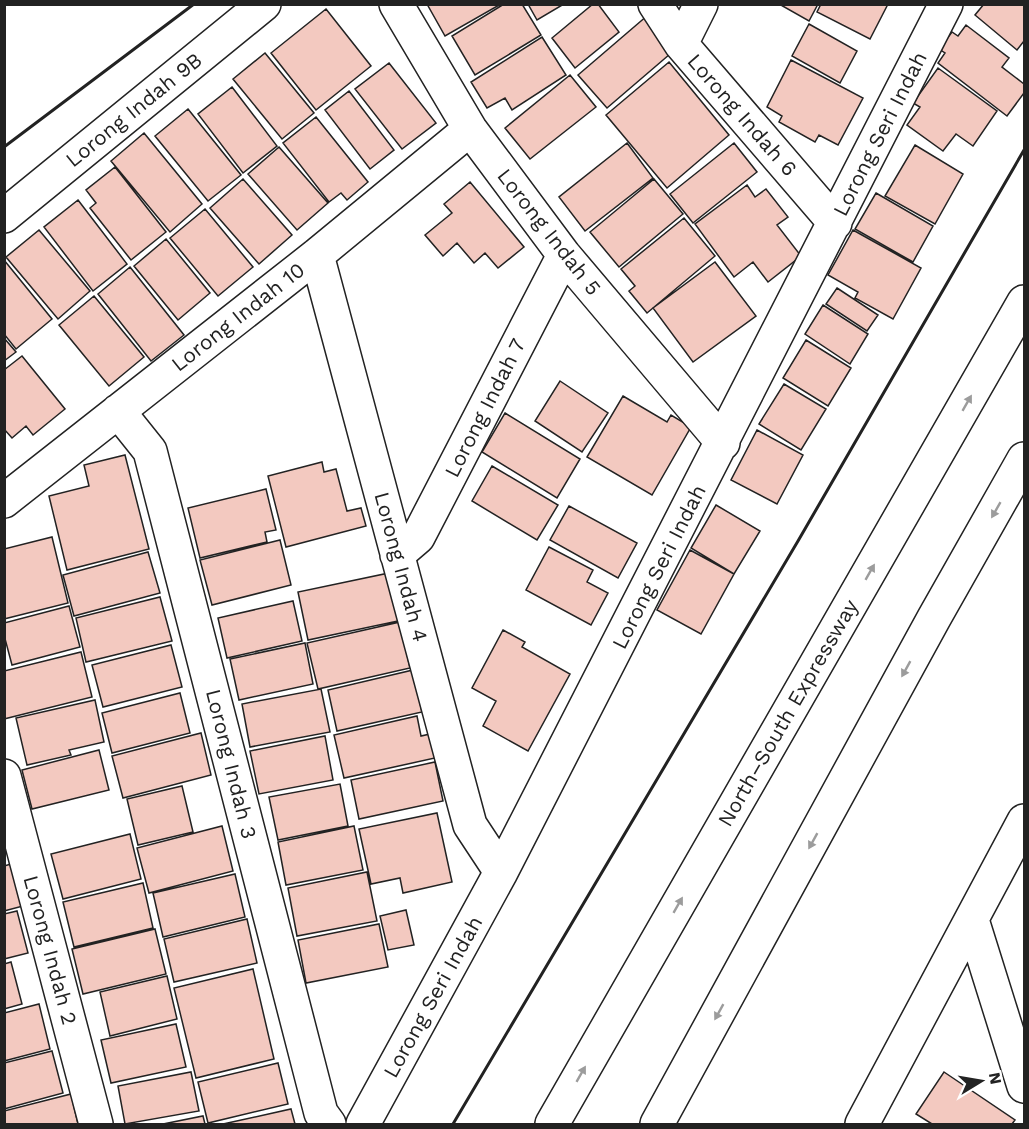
<svg xmlns="http://www.w3.org/2000/svg" width="1029" height="1129" font-family="'Work Sans',sans-serif">
  <style>
    .building { fill: #f3c9c0; stroke: #222; stroke-width: 1.5 }
    .lines { fill: none; stroke-linecap: round; stroke-linejoin: round }
    .minor-casing { stroke: #222; stroke-width: 36 }
    .highway-casing { stroke: #222; stroke-width: 36 }
    .minor { stroke: #fff; stroke-width: 33 }
    .highway { stroke: #fff; stroke-width: 33 }
    .wall { stroke: #222; stroke-width: 3 }
    .oneway { fill: #9c9c9c }
    .labels { text-anchor: middle; stroke-width: 4.5; stroke-linejoin: round; paint-order: stroke }
    .street-label { font-size: 21px; fill: #222; stroke: #fff }
  </style>
  <rect width="100%" height="100%" fill="#fff"/>
  <path class="building" d="M427 4H501L445 36Z
    M504 4H522L541 35 475 75 452 36Z
    M528 4H564L537 20Z
    M593 4H598L619 32 575 68 552 38Z
    M779 4H818L809 21Z
    M821 4H888L870 39 817 12Z
    M984 4H1024V41L1017 50 975 15Z
    M326 9 371 66 316 110 271 53Z
    M648 15 677 48 607 108 578 75Z
    M809 24 857 51 840 83 792 56Z
    M966 25 1009 58 1002 67 1024 84V93L1007 116 938 63 945 53 939 49 952 32 958 36Z
    M542 37 566 75 512 110 505 98 487 108 471 82Z
    M265 53 314 113 282 139 233 79Z
    M791 60 863 98 838 145 819 135 815 142 779 122 782 116 767 107Z
    M669 62 729 135 667 188 606 115Z
    M389 63 436 123 402 149 355 89Z
    M938 68 997 111 973 146 956 134 943 151 907 125 920 107 913 103Z
    M570 75 596 107 530 159 505 128Z
    M232 87 277 146 243 173 198 114Z
    M349 91 394 150 370 169 325 110Z
    M188 109 241 175 208 201 155 136Z
    M316 117 368 182 347 200 341 193 329 202 283 143Z
    M144 133 202 204 170 232 111 161Z
    M627 143 653 178 585 231 559 197Z
    M734 143 757 172 693 223 670 194Z
    M915 145 963 174 935 224 885 196Z
    M279 147 328 203 297 230 248 174Z
    M115 167 166 232 131 260 90 208 96 203 86 190Z
    M243 179 292 235 259 264 210 208Z
    M654 179 683 214 619 267 590 232Z
    M470 182 524 247 498 268 485 253 474 263 457 243 443 256 425 235 452 213 444 204Z
    M747 185 755 197 766 189 788 217 777 225 801 256 768 282 753 262 734 277 695 224Z
    M876 193 933 226 913 262 855 229Z
    M78 200 127 264 93 291 44 227Z
    M205 209 253 267 218 296 170 238Z
    M684 218 715 256 647 313 629 291 635 286 621 269Z
    M39 230 90 291 58 319 6 257Z
    M853 230 921 268 893 319 855 298 858 292 828 275Z
    M166 239 210 293 178 320 134 266Z
    M4 260 52 319 16 349 4 334Z
    M715 262 756 316 693 362 653 308Z
    M130 267 184 335 151 361 98 294Z
    M837 288 878 315 867 331 826 304Z
    M94 296 144 357 109 386 59 325Z
    M823 305 868 334 850 364 805 334Z
    M4 338 16 352 4 361Z
    M806 340 851 368 828 406 783 378Z
    M22 356 65 409 33 435 26 426 12 438 4 429V370Z
    M560 381 608 413 582 452 535 421Z
    M784 384 826 409 801 450 759 424Z
    M623 396 667 422 671 415 691 427 652 495 587 457Z
    M505 413 580 459 557 498 482 452Z
    M757 430 803 455 777 504 731 480Z
    M125 455 149 549 67 570 49 496 89 486 84 465Z
    M322 462 324 472 336 469 347 511 361 508 366 526 286 547 268 476Z
    M492 466 558 505 537 540 472 501Z
    M266 489 276 530 265 532 267 542 200 558 188 508Z
    M716 505 760 531 734 574 691 548Z
    M569 506 637 543 618 578 550 540Z
    M52 537 68 603 4 619V549Z
    M280 540 291 585 212 605 200 560Z
    M549 547 593 570 587 582 608 593 591 625 526 590Z
    M690 550 734 574 701 634 657 610Z
    M148 552 160 593 74 616 63 575Z
    M389 573 398 621 308 640 298 592Z
    M160 597 172 641 86 662 76 618Z
    M293 601 302 641 227 658 218 618Z
    M69 606 80 647 12 665 4 635V623Z
    M400 622 410 668 318 689 307 643Z
    M503 630 525 642 522 647 570 674 528 751 483 726 496 701 472 688Z
    M305 643 313 684 239 700 230 659Z
    M171 645 182 687 103 707 92 665Z
    M81 652 92 697 4 719V671Z
    M413 670 422 712 337 731 328 690Z
    M321 689 330 732 250 747 242 704Z
    M180 693 190 733 112 753 102 713Z
    M95 700 104 742 69 750 71 755 27 765 16 718Z
    M417 716 421 736 430 734 435 758 344 778 334 735Z
    M201 733 211 775 123 798 112 756Z
    M325 736 333 780 259 794 250 751Z
    M99 750 109 790 32 809 22 770Z
    M435 762 443 801 359 819 351 780Z
    M340 784 348 826 278 840 269 797Z
    M182 786 193 832 138 845 127 799Z
    M437 813 452 882 403 893 400 878 371 884 359 829Z
    M222 826 233 871 149 893 137 848Z
    M354 826 363 870 286 885 278 842Z
    M130 834 141 879 63 899 51 854Z
    M11 864 23 906 4 911V866Z
    M367 872 377 921 297 936 288 888Z
    M235 874 245 917 163 937 153 893Z
    M143 883 153 928 74 947 63 902Z
    M406 910 414 945 388 950 380 916Z
    M17 911 28 953 4 959V914Z
    M247 919 257 963 174 982 164 939Z
    M379 924 388 967 306 983 298 940Z
    M155 929 166 974 83 994 72 949Z
    M11 962 22 1004 4 1009V964Z
    M253 969 274 1059 196 1078 174 988Z
    M167 976 177 1019 110 1036 100 992Z
    M39 1004 50 1049 4 1061V1013Z
    M176 1024 186 1067 111 1083 101 1040Z
    M52 1051 63 1093 4 1109V1063Z
    M278 1063 288 1104 208 1123 198 1082Z
    M191 1072 199 1111 125 1124 118 1086Z
    M944 1072 1015 1120 1012 1124H932L916 1114Z
    M71 1094 78 1124H4V1111Z
    M291 1109 295 1124H223Z
    M203 1116 205 1124H163Z"/>
  <g class="lines">
    <defs>
      <path id="minor" d="M396 4 470 129 564 255 723 443
        M655 4 681 44 835 223
        M681 44 701 4
        M4 216 264 4
        M317 255 470 825 501 872
        M118 411 150 451 321 1113 329 1124
        M4 501 317 255 470 129
        M397 555 418 537 564 255
        M4 776 96 1124
        M972 920 1024 1086
        M363 1124 501 872 946 4
        M862 1124 1024 821"/>
      <path id="highway" d="M552 1124 1024 302
        M657 1124 934 618 1024 459"/>
    </defs>
    <use href="#minor" class="minor-casing"/>
    <use href="#highway" class="highway-casing"/>
    <use href="#minor" class="minor"/>
    <use href="#highway" class="highway"/>
    <path class="wall" d="M4 147 194 4
      M453 1124 798 541 1024 150"/>
  </g>
  <defs><path id="oneway-solid" d="M-6-.8H1V-3.2L6.5 0L1 3.2V.8H-6Z" transform="scale(1.5)"/></defs>
  <g class="oneway">
    <use href="#oneway-solid" transform="translate(967 403) rotate(-60)"/>
    <use href="#oneway-solid" transform="translate(996 510) rotate(120)"/>
    <use href="#oneway-solid" transform="translate(870 572) rotate(-60)"/>
    <use href="#oneway-solid" transform="translate(906 669) rotate(119)"/>
    <use href="#oneway-solid" transform="translate(813 841) rotate(119)"/>
    <use href="#oneway-solid" transform="translate(678 905) rotate(-60)"/>
    <use href="#oneway-solid" transform="translate(719 1012) rotate(119)"/>
    <use href="#oneway-solid" transform="translate(581 1074) rotate(-60)"/>
  </g>
  <g class="labels">
    <g class="street-label">
      <text transform="translate(134 110) rotate(-39)" y="7">Lorong Indah 9B</text>
      <text transform="translate(742 115) rotate(49)" y="7">Lorong Indah 6</text>
      <text transform="translate(880 134) rotate(-63)" y="7">Lorong Seri Indah</text>
      <text transform="translate(549 232) rotate(52)" y="7">Lorong Indah 5</text>
      <text transform="translate(238 317) rotate(-38)" y="7">Lorong Indah 10</text>
      <text transform="translate(485 408) rotate(-63)" y="7">Lorong Indah 7</text>
      <text transform="translate(401 567) rotate(75)" y="7">Lorong Indah 4</text>
      <text transform="translate(659 567) rotate(-63)" y="7">Lorong Seri Indah</text>
      <text transform="translate(788 713) rotate(-60)" y="7">North–South Expressway</text>
      <text transform="translate(231 764) rotate(76)" y="7">Lorong Indah 3</text>
      <text transform="translate(50 950) rotate(75)" y="7">Lorong Indah 2</text>
      <text transform="translate(433 997) rotate(-61)" y="7">Lorong Seri Indah</text>
    </g>
  </g>
  <rect width="1029" height="1129" fill="none" stroke="#222222" stroke-width="12"/>
  <g transform="translate(981 1081) rotate(79)" stroke="#ffffff" stroke-width="4.5" paint-order="stroke">
  <path d="M0-4.5L10 22L0 15L-10 22Z" fill="#222222"/>
  <text y="-9" font-size="16" font-weight="bold" text-anchor="middle" fill="#222222">N</text>
  </g>
</svg>
